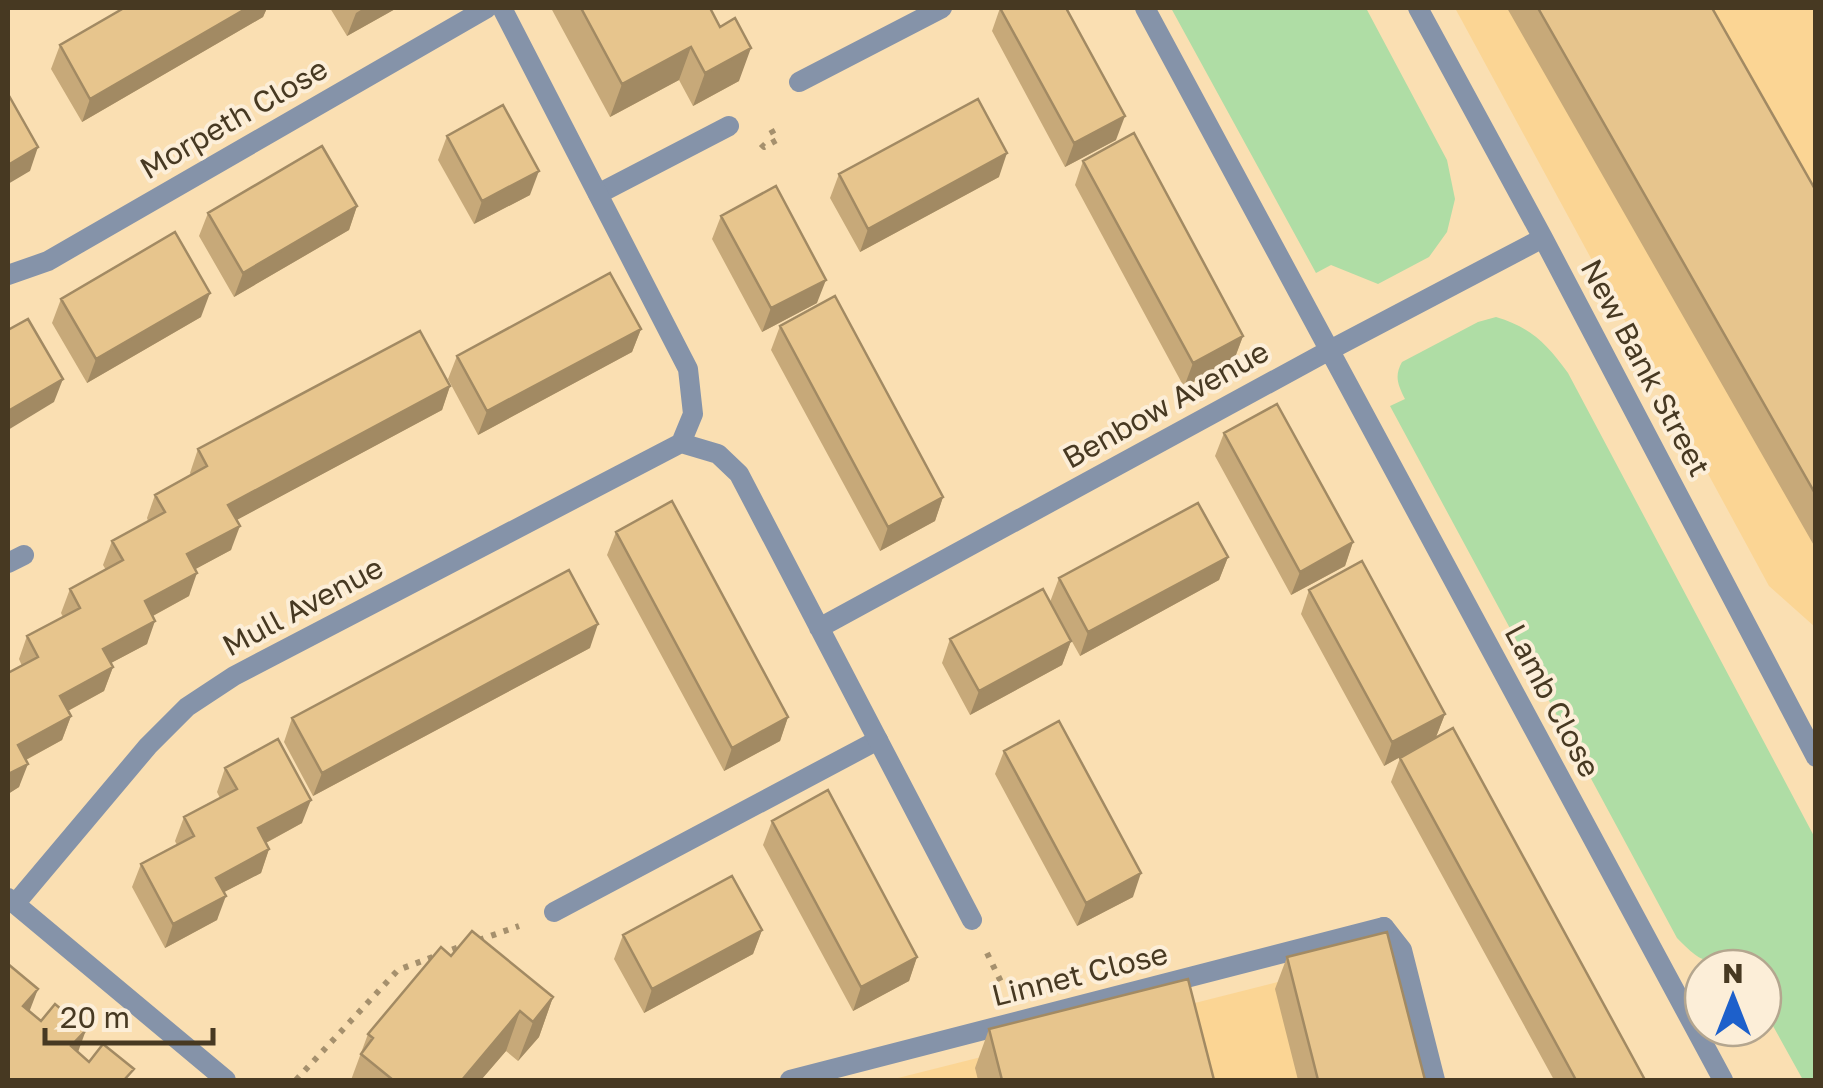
<svg xmlns="http://www.w3.org/2000/svg" width="1823" height="1088" font-family="'Golos Text',sans-serif">
  <style>
    .built { fill: #fbd594 }
    .green { fill: #afdda5 }
    .lines { fill: none; stroke-linecap: round; stroke-linejoin: round }
    .path { stroke: #a5906d; stroke-width: 6; stroke-dasharray: 5 8; stroke-linecap: butt }
    .service { stroke: #8593a9; stroke-width: 20 }
    .minor { stroke: #8593a9; stroke-width: 20 }
    .wall { fill: #c7a979 }
    .shaded-wall { fill: #a28a63 }
    .building { fill: #e7c58d; stroke: #a28a63; stroke-width: 2.5 }
    .labels { text-anchor: middle; stroke-width: 8; stroke-linejoin: round; paint-order: stroke }
    .street-label { font-size: 30px; fill: #473922; stroke: #fceed8 }
  </style>
  <rect width="100%" height="100%" fill="#fadfb2"/>
  <path class="built" d="M1455 8H1815V627L1769 586Z
    M1377 957 1410 1080H890Z"/>
  <path class="green" d="M1171 8H1366L1447 160 1455 199 1447 232 1429 257 1378 284 1331 265 1316 273Z
    M1496 317C1532 328 1546 343 1568 373L1815 838V1080H1803L1763 1008V968H1740L1735 959C1704 965 1699 960 1677 938L1390 406 1405 399C1398 385 1394 376 1402 362L1478 322Z"/>
  <g class="lines">
    <path class="path" d="M761 144 764 147 777 140 768 124
      M479 940 519 926
      M987 953 1003 986
      M296 1080 398 970 462 946"/>
    <path class="service" d="M598 194 729 126
      M554 912 878 740
      M1384 927 1402 950 1435 1080"/>
    <path class="minor" d="M502 8 688 369 693 414 681 443 718 454 739 474 972 920
      M1145 8 1723 1080
      M1418 8 1543 238 1816 757
      M799 82 942 8
      M8 275 48 261 487 8
      M8 563 24 555
      M819 628 1328 351 1543 238
      M8 898 226 1080
      M15 904 148 746 187 707 234 676 681 443
      M790 1080 1384 927"/>
  </g>
  <path class="wall" d="M124 8H267L263 17 82 122 51 69 60 45Z
    M330 8H397L347 36Z
    M551 8H710L739 81 693 106 679 80 610 117Z
    M1000 8 1116 140 1065 167 992 31Z
    M1507 8H1712L1816 191V549Z
    M447 136 530 195 474 224 438 160Z
    M1083 161 1243 336 1234 360 1184 387 1075 185Z
    M839 174 999 177 860 252 830 198Z
    M357 206 349 230 234 297 199 236 208 213Z
    M721 216 817 303 762 332 712 239Z
    M61 299 201 317 87 383 52 323Z
    M780 326 943 497 935 521 880 551 771 350Z
    M641 329 632 352 478 435 448 379 457 356Z
    M450 386 442 410 236 520 231 550 195 569 189 596 153 616 147 644 111 663 113 667 104 691 68 711 71 716 62 740 26 760 19 787 8 794V673L22 666 19 659 27 636 63 617 61 613 70 589 106 570 103 565 112 541 148 521 147 518 155 495 191 475 190 473 198 449Z
    M1224 433 1353 542 1345 566 1291 595 1215 456Z
    M616 532 788 717 780 741 724 771 607 555Z
    M1228 557 1219 580 1080 656 1050 602 1059 578Z
    M1309 590 1445 714 1436 737 1384 766 1301 614Z
    M950 639 1071 641 1062 665 970 715 942 663Z
    M590 648 313 796 284 742 292 718Z
    M1004 751 1133 897 1077 926 995 774Z
    M1400 758 1645 1080H1554L1391 782Z
    M225 768 302 823 266 843 269 849 261 873 224 892 217 920 165 948 132 887 141 864 177 845 175 841 184 817 220 798 217 792Z
    M772 821 917 957 909 981 853 1011 763 845Z
    M762 930 753 954 644 1013 614 959 623 935Z
    M451 956 553 997 539 1037 518 1061 506 1051 481 1080H351L368 1034Z
    M1287 957 1425 1080H1298L1275 989Z
    M989 1029 1214 1080H978L975 1068Z"/>
  <path class="shaded-wall" d="M247 8H267L263 17 82 122 90 99Z
    M364 8H397L347 36 356 13Z
    M691 47 679 80 610 117 622 84Z
    M751 48 739 81 693 106 705 73Z
    M1125 116 1116 140 1065 167 1074 143Z
    M38 147 30 171 8 184V165Z
    M1007 153 999 177 860 252 868 229Z
    M539 171 530 195 474 224 482 201Z
    M357 206 349 230 234 297 243 273Z
    M826 280 817 303 762 332 771 308Z
    M210 293 201 317 87 383 96 359Z
    M641 329 632 352 478 435 487 411Z
    M1243 336 1234 360 1184 387 1193 363Z
    M63 379 54 402 8 430V411Z
    M450 386 442 410 220 529 228 505Z
    M943 497 935 521 880 551 888 527Z
    M240 526 231 550 179 578 187 554Z
    M1353 542 1345 566 1291 595 1300 572Z
    M1228 557 1219 580 1080 656 1088 632Z
    M197 573 189 596 136 625 145 601Z
    M155 621 147 644 94 672 103 649Z
    M598 624 590 648 313 796 322 773Z
    M1071 641 1062 665 970 715 979 691Z
    M113 667 104 691 51 720 60 696Z
    M1445 714 1436 737 1384 766 1392 742Z
    M71 716 62 740 9 769 18 745Z
    M788 717 780 741 724 771 732 748Z
    M28 764 19 787 8 794V774Z
    M311 800 302 823 249 852 258 828Z
    M269 849 261 873 207 901 216 878Z
    M1141 873 1133 897 1077 926 1086 903Z
    M226 896 217 920 165 948 173 924Z
    M762 930 753 954 644 1013 652 989Z
    M917 957 909 981 853 1011 861 987Z
    M38 989 20 1036 23 1006Z
    M553 997 539 1037 518 1061 533 1022Z
    M520 1011 506 1051 481 1080H462Z
    M86 1030 69 1077 71 1046Z"/>
  <path class="building" d="M124 8H247L90 99 60 45Z
    M581 8H710L720 27 735 18 751 48 705 73 691 47 622 84Z
    M1000 8H1066L1125 116 1074 143Z
    M1538 8H1712L1816 191V495Z
    M8 94 38 147 8 165Z
    M978 99 1007 153 868 229 839 174Z
    M503 105 539 171 482 201 447 136Z
    M1134 133 1243 336 1193 363 1083 161Z
    M322 146 357 206 243 273 208 213Z
    M776 186 826 280 771 308 721 216Z
    M175 232 210 293 96 359 61 299Z
    M610 273 641 329 487 411 457 356Z
    M835 296 943 497 888 527 780 326Z
    M28 319 63 379 8 411V330Z
    M420 331 450 386 228 505 240 526 187 554 197 573 145 601 155 621 103 649 113 667 60 696 71 716 18 745 28 764 8 774V673L38 657 27 636 80 608 70 589 123 560 112 541 165 512 155 495 207 466 198 449Z
    M1277 404 1353 542 1300 572 1224 433Z
    M672 501 788 717 732 748 616 532Z
    M1198 503 1228 557 1088 632 1059 578Z
    M1362 561 1445 714 1392 742 1309 590Z
    M569 570 598 624 322 773 292 718Z
    M1043 589 1071 641 979 691 950 639Z
    M1059 721 1141 873 1086 903 1004 751Z
    M1453 728 1645 1080H1576L1400 758Z
    M278 739 311 800 258 828 269 849 216 878 226 896 173 924 141 864 194 836 184 817 237 789 225 768Z
    M828 790 917 957 861 987 772 821Z
    M732 876 762 930 652 989 623 935Z
    M472 931 553 997 533 1022 520 1011 462 1080H393L361 1054 373 1038 368 1034 441 947 451 956Z
    M1387 932 1425 1080H1318L1287 957Z
    M8 964 38 989 23 1006 41 1021 55 1004 86 1030 71 1046 89 1062 103 1044 134 1069 124 1080H10L8 1078Z
    M1188 979 1214 1080H1002L989 1029Z"/>
  <g class="labels">
    <g class="street-label">
      <text transform="translate(234 119) rotate(-30)" y="10">Morpeth Close</text>
      <text transform="translate(1645 368) rotate(62)" y="10">New Bank Street</text>
      <text transform="translate(1166 405) rotate(-29)" y="10">Benbow Avenue</text>
      <text transform="translate(303 607) rotate(-28)" y="10">Mull Avenue</text>
      <text transform="translate(1552 701) rotate(62)" y="10">Lamb Close</text>
      <text transform="translate(1080 975) rotate(-14)" y="10">Linnet Close</text>
    </g>
  </g>
  <rect width="1823" height="1088" fill="none" stroke="#473922" stroke-width="20"/>
  <g transform="translate(1733 998)"><circle r="48" fill="#fceed8" stroke="#b4a68f" stroke-width="2.5"/>
  <path d="M0-8L18 38L0 25L-18 38Z" fill="#1d60cb"/>
  <text y="-15" font-size="28" font-weight="bold" text-anchor="middle" fill="#473922">N</text>
  </g>
  <path d="M45 1028v15h168v-15" fill="none" stroke="#473922" stroke-width="5"/>
  <text x="60" y="1028" font-size="30" fill="#473922" stroke="#fceed8" stroke-width="8" paint-order="stroke">20 m</text>
</svg>
